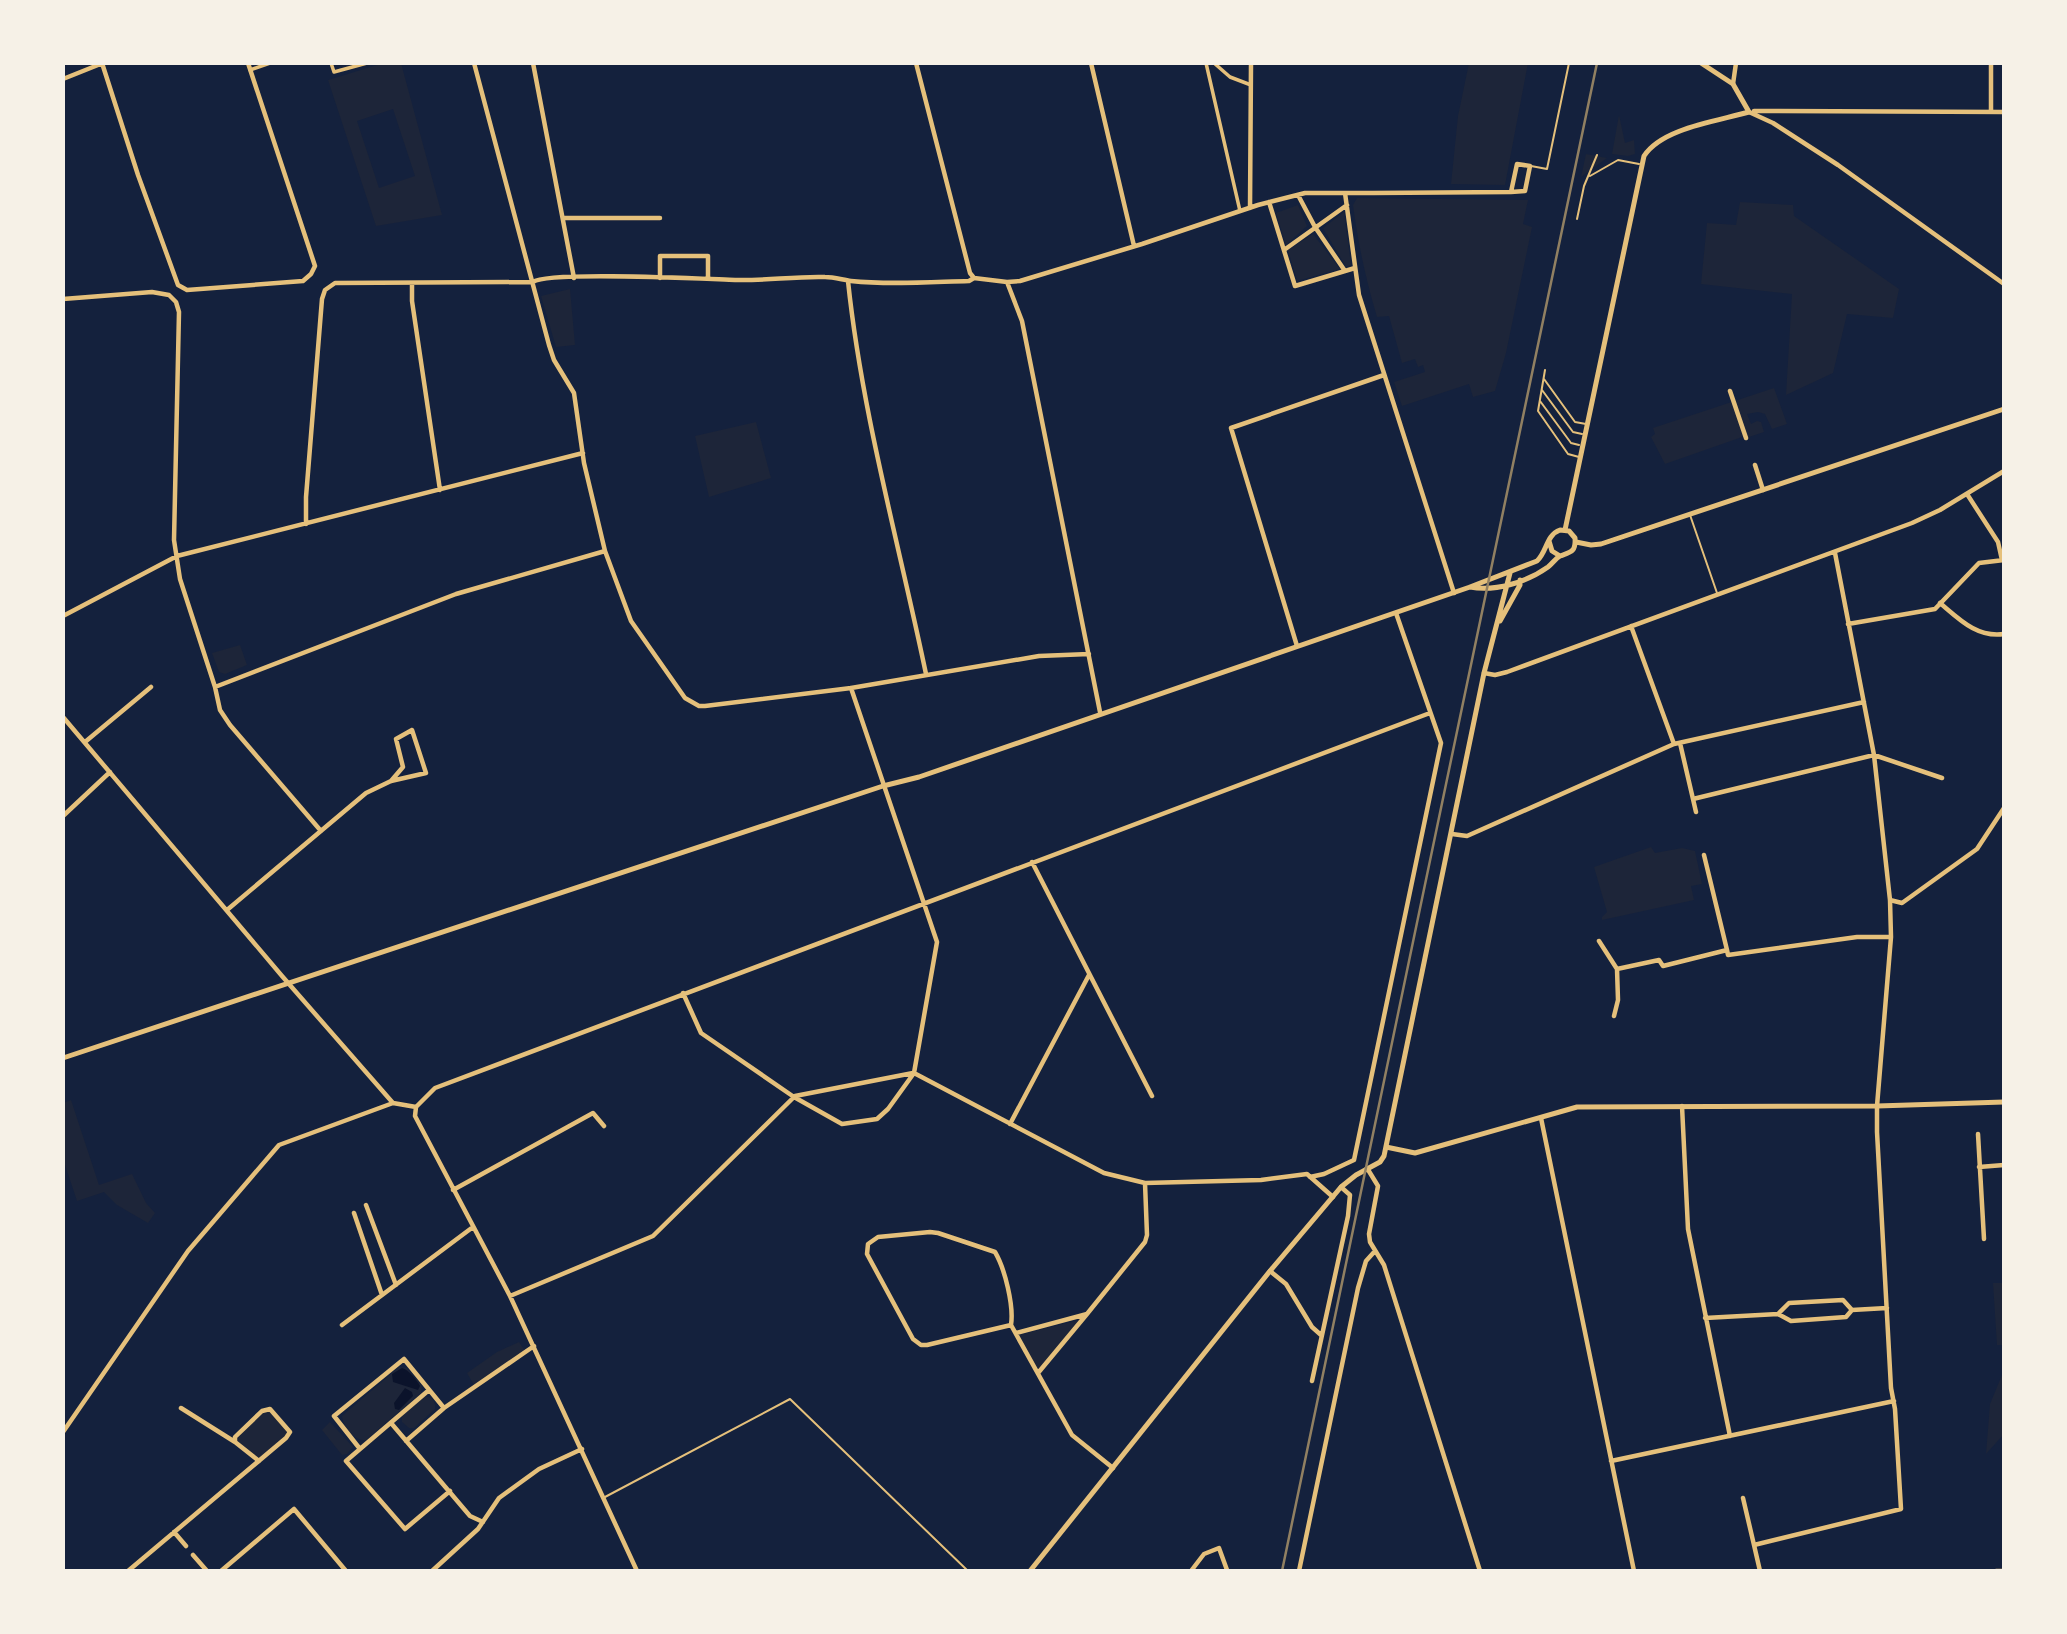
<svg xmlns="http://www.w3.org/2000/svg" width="2067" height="1634" font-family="Roboto,sans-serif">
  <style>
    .green { fill: #1d2539; fill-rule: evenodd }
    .water { fill: #0b132b }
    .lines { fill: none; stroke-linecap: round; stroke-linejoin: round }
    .service { stroke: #e5c07b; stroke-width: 2 }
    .pedestrian { stroke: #e5c07b; stroke-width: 3.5 }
    .minor { stroke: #e5c07b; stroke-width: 4.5 }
    .tertiary { stroke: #e5c07b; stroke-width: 5 }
    .rail { stroke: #918062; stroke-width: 2.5 }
  </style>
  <rect width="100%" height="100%" fill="#14213d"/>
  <path class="green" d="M384 63H401L442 215 376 226 328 80ZM393 109 415 176 379 188 357 121Z
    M1469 63H1528L1505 185 1451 184 1458 116Z
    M1619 115 1625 143 1634 140 1635 154 1628 156 1612 154Z
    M1586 154 1607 158 1581 177Z
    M1357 198 1528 200 1523 224 1532 227 1506 353 1495 391 1473 397 1469 384 1402 406 1394 382 1425 372 1423 365 1418 367 1415 359 1402 363 1389 316 1377 317C1366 280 1358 244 1353 205Z
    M1740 202 1793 205 1794 216 1899 289 1893 318 1847 314 1833 373 1786 395 1792 294 1701 284 1707 223 1736 225Z
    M1298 205 1307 226 1286 245 1276 213Z
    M1344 212 1351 265 1346 267 1323 228Z
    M1313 234 1340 269 1297 281 1288 250Z
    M570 289 575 345 556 347 541 296Z
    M1774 388 1787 424 1772 429 1765 414 1758 412 1747 414 1751 424 1757 421 1761 422 1764 432 1746 438 1745 436 1665 464 1651 437 1655 434 1653 428Z
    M756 422 771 478 709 497 695 436Z
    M240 645 247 665 225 674 219 672 212 653Z
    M1651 847 1655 853 1682 848 1695 851 1702 884 1691 886 1694 900 1602 920V917L1607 912 1594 867Z
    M71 1100 99 1185 132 1174 146 1203 155 1213 148 1223 117 1205 104 1192 77 1201 63 1159V1103Z
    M1993 1283H2004V1345H1997Z
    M1079 1320 1039 1371 1019 1335Z
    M519 1342 525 1351 474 1385 467 1373 497 1352Z
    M399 1367 407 1368 422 1386 421 1393 366 1440C354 1441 343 1426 342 1416Z
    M2004 1370V1434L1986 1454 1990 1404Z
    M424 1397C432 1396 436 1401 435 1409L414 1428H409L402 1422V1416Z
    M270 1409 290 1432 259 1461 235 1442V1437L262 1411Z
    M330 1422 353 1447 347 1454 342 1455 322 1430Z"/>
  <path class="water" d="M402 1368C409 1370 417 1380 420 1386L418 1390 393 1382 392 1374Z
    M405 1388 412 1392 413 1396 399 1410 395 1409 394 1403Z"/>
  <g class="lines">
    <path class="service" d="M1531 166 1547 169 1569 63
      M1590 176 1618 160 1639 164
      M1577 219 1584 186 1597 155
      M1545 370 1538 411 1568 454 1579 457
      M1544 379 1575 422 1586 424
      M1542 390 1573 432 1582 434
      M1540 401 1571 443 1579 445
      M1690 515 1717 593
      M605 1497 790 1399 968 1571"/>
    <path class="pedestrian" d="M331 63 334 72 367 63
      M1206 63 1240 211
      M1214 63 1230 77 1251 85
      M250 70 270 63"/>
    <path class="minor" d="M102 63 138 175 178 285 187 290 303 281 311 274 315 266 248 63
      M474 63 549 345 554 360 574 393 584 463 605 551 631 621 685 698 699 706H705L851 688 1039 656 1089 654
      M533 63 574 278
      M916 63 970 273 974 278
      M1091 63 1134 246
      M63 79 103 63
      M1733 84 1736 63
      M1754 111 2004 112
      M1749 112 1773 123 1838 165 2004 284
      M1991 112V63
      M1345 193 1359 295 1454 593
      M1298 195 1315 227 1345 271
      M1269 202 1295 286 1355 268
      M1250 208 1251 63
      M564 218H660
      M1284 250 1347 205
      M660 278V256H708V278
      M974 278 1007 282 1020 281 1142 244 1258 205 1305 193H1373L1511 192 1525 191 1530 166 1517 164 1511 192
      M848 281C862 414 899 544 926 674
      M1007 282 1022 321 1100 712
      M412 283V301L440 490
      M63 299 152 292 169 295 176 302 179 312 174 540 180 579 215 687 220 710 230 725 321 831
      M1730 391 1746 438
      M1755 465 1763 490
      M1967 494 1998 542 2002 560
      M306 524V497L322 299 325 290 335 283 533 282C548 271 705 279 735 280 765 281 795 276 825 277 834 277 843 280 851 281 889 285 931 282 969 281L974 278
      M1940 603C1959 619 1977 638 2004 634
      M63 616 177 556 583 453
      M1848 624 1935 609 1979 563 2004 560
      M1631 626 1674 744
      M1297 646 1231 428 1384 375
      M1484 673 1495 675 1507 672 1912 523 1940 510 2004 471
      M215 687 456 594 605 551
      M63 717 282 976 393 1103 416 1107 415 1116 510 1296 637 1571
      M85 742 151 687
      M1680 743 1696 812
      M1693 799 1874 755 1942 778
      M63 816 110 772
      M1452 834 1467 836 1674 744 1864 702
      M1704 855 1727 950
      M1032 862 1152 1096
      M1890 900 1902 903 1977 849 2004 808
      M227 910 366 793 391 781 426 773 412 730 396 739 403 767 391 781
      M1599 941 1617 969
      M683 993 701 1033 794 1097 842 1124 877 1119 888 1109 914 1073 937 942 851 688
      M1614 1016 1618 1000 1617 969 1659 960 1663 966 1727 950 1728 955 1857 937H1891
      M914 1073 1104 1173 1145 1183 1261 1180 1307 1174 1333 1197
      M795 1096 913 1073
      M1682 1106 1688 1229 1730 1436
      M416 1107 435 1088 1430 713
      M1541 1118 1634 1571
      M1010 1124 1089 975
      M1978 1134 1984 1239
      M1979 1167 2004 1165
      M1367 1168 1378 1186 1369 1234 1370 1242 1384 1265 1480 1571
      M1310 1177 1324 1174 1354 1160 1441 743 1396 613
      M453 1190 593 1113 604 1126
      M366 1205 396 1285
      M354 1213 382 1295
      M1270 1271 1286 1284 1312 1327 1321 1335
      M510 1296 653 1236 794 1097
      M1852 1310 1887 1308
      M1705 1318 1778 1314 1791 1321 1846 1317 1852 1310 1843 1300 1789 1303 1778 1314
      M342 1325 473 1227
      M1011 1325 927 1345H921L913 1339 867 1254 868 1244 878 1237 930 1232 938 1233 995 1252C1005 1269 1014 1306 1011 1325L1072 1435 1113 1468
      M1016 1333 1087 1314 1145 1242 1147 1235 1145 1183
      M1038 1373 1087 1314
      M1312 1381 1348 1216 1350 1195 1341 1187
      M429 1390 346 1461 405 1529 450 1491
      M181 1408 235 1442
      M391 1423 470 1516 483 1522
      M63 1432 188 1251 279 1145 393 1103
      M406 1441 444 1408 534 1346
      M360 1449 334 1416 404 1359 444 1408
      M1611 1461 1894 1401
      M1743 1498 1754 1545
      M174 1532 186 1546
      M193 1555 207 1571
      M128 1571 286 1438 290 1432 270 1409 262 1411 235 1437V1442L259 1461
      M221 1571 294 1509 346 1571
      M432 1571 478 1529 499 1498 539 1469 582 1449
      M1191 1571 1204 1554 1219 1548 1227 1570
      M1299 1571 1358 1288 1366 1261 1375 1251
      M1760 1571 1754 1545 1901 1509 1895 1409 1891 1388 1877 1132V1106L1891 937 1890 900 1874 755 1835 553
      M1996 1571H2004"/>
    <path class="tertiary" d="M1565 530 1644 156C1662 128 1718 121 1749 112L1733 84 1701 63
      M1549 541 1552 551 1560 556
      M1576 542 1591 545 1601 544 2004 409
      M1500 621 1520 585V580
      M63 1058 883 786 919 777 1470 587 1537 561C1547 552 1546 535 1560 530L1569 531 1575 538C1576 552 1571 552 1560 556 1556 558 1552 564 1548 567 1527 582 1495 592 1470 587
      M1386 1147 1415 1153 1577 1107 1877 1106 2004 1102
      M1030 1571 1270 1271 1341 1187 1356 1175 1380 1162 1384 1156 1484 673 1510 573"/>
    <path class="rail" d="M1282 1571C1386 1068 1492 566 1597 63"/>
  </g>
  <rect width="2067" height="1634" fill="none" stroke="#f6f1e7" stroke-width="130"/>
</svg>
